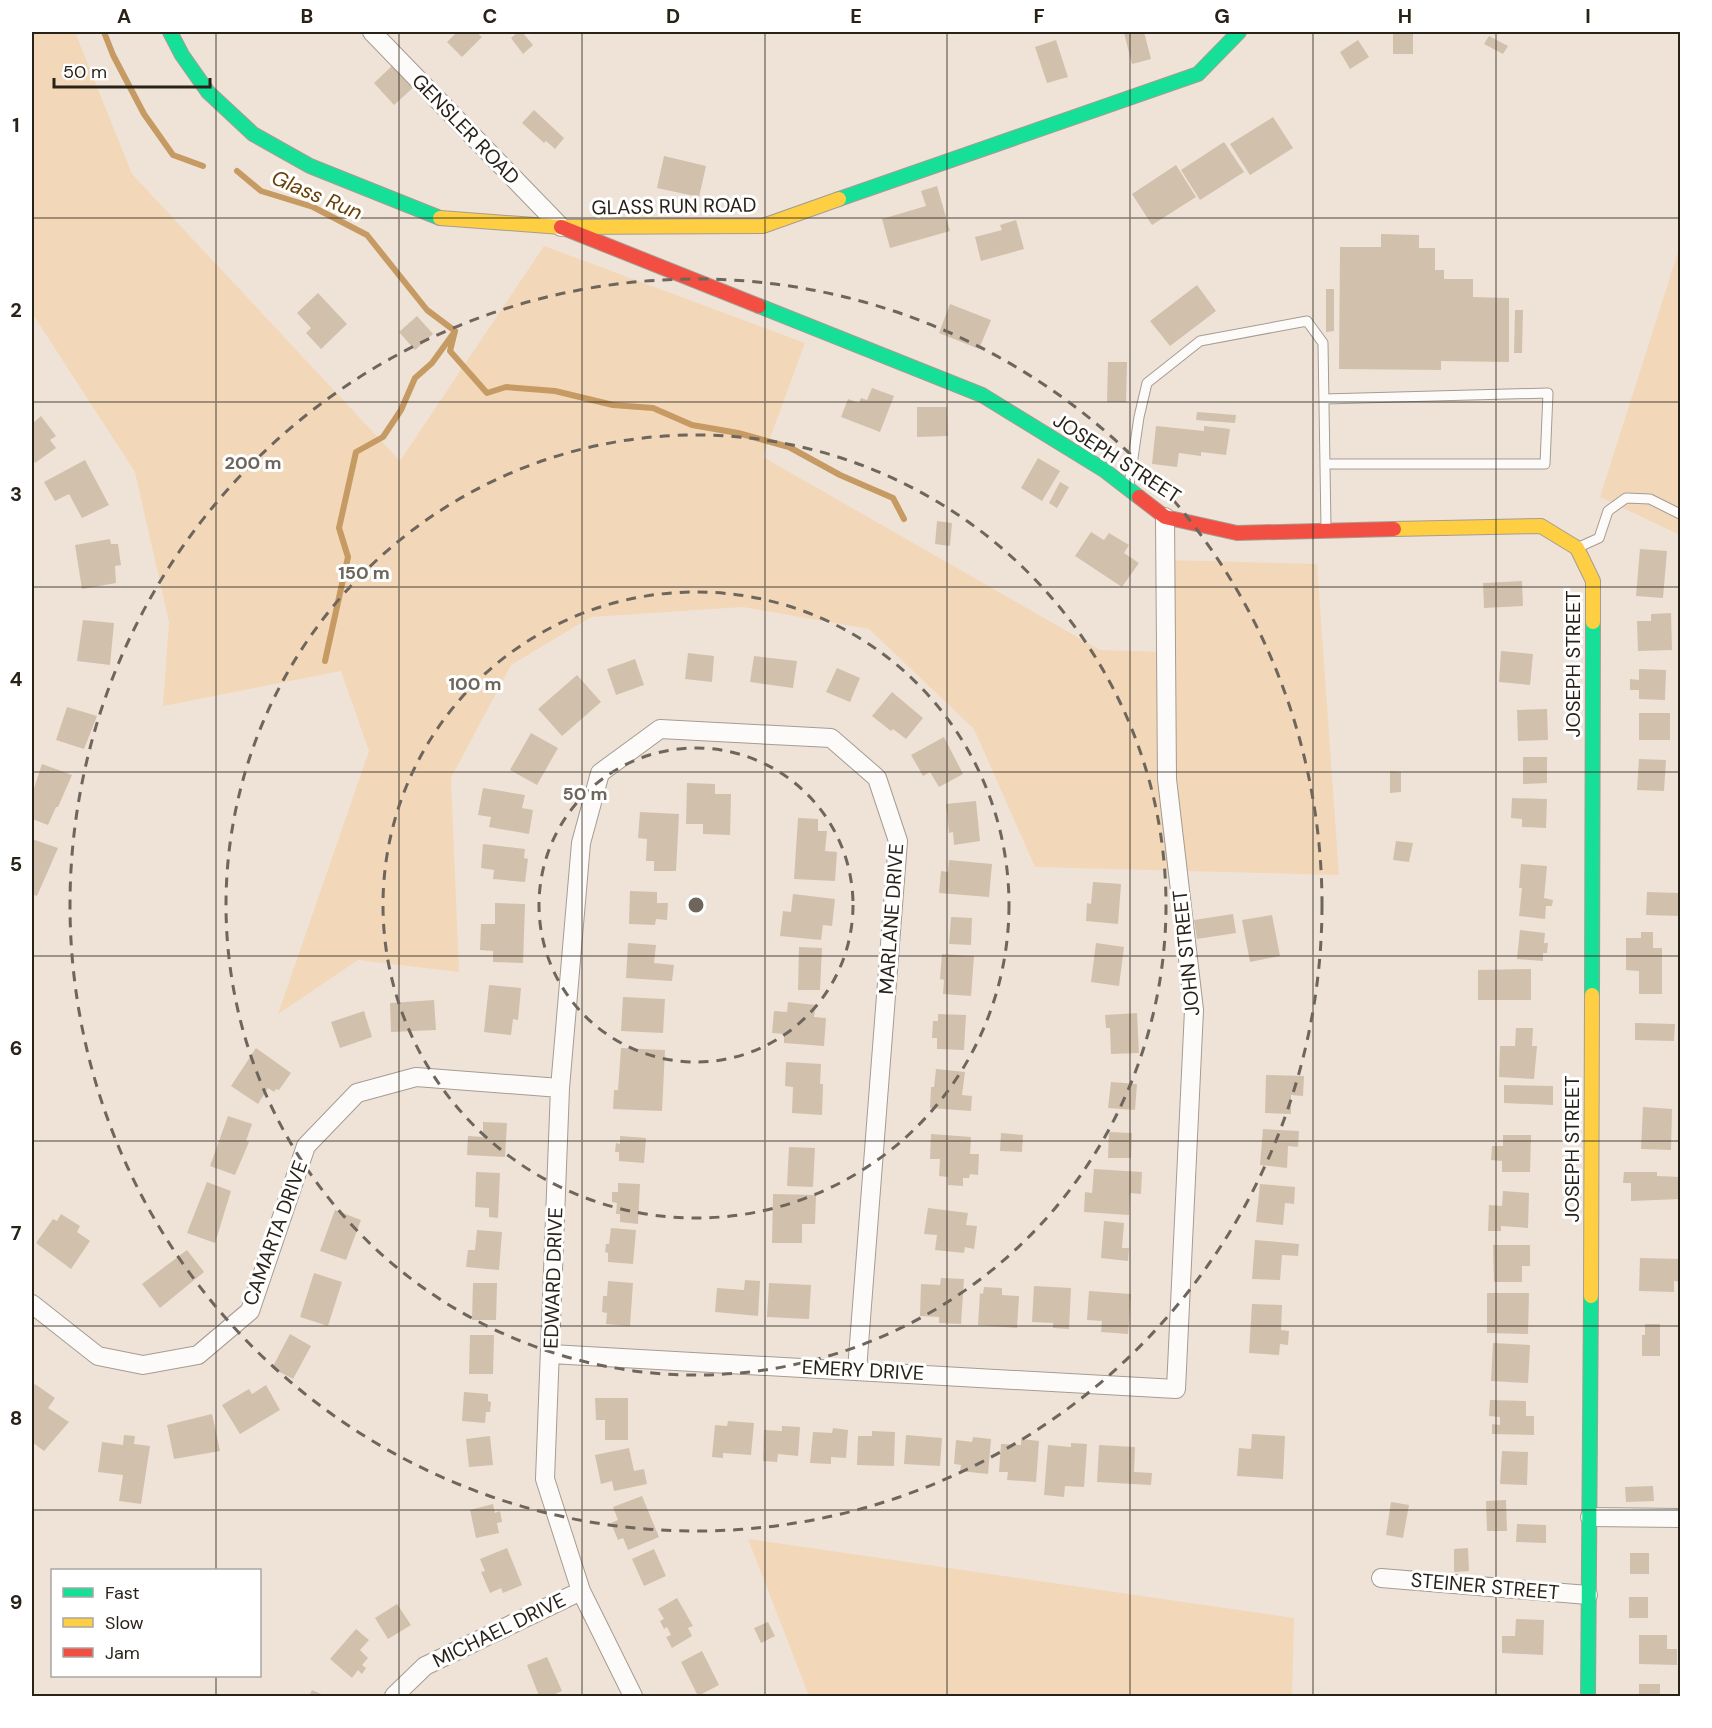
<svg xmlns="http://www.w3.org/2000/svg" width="1712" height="1728" font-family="'DM Sans',sans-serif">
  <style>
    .green { fill: #f2d7b9 }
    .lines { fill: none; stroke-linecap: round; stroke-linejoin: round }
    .stream { stroke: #c69a63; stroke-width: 6 }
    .building { fill: #d1c0ac }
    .lane-casing { stroke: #a59c92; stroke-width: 11 }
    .street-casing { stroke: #a59c92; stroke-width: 20 }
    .fast-casing { stroke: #a59c92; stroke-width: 16 }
    .slow-casing { stroke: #a59c92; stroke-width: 16 }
    .jam-casing { stroke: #a59c92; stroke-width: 16 }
    .lane { stroke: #fdfbf9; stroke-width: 9 }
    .street { stroke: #fdfbf9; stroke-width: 18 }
    .fast { stroke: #16e098; stroke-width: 14 }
    .slow { stroke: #ffcf43; stroke-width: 14 }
    .jam { stroke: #f24e42; stroke-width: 14 }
    .grid { fill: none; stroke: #292219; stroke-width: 1.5; stroke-opacity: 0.55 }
    .ring { fill: none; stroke: #6e665c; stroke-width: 3; stroke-dasharray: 10 8 }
    .labels { text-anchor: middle; stroke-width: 6; stroke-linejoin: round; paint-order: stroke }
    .street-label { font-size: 20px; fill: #292219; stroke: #fff }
    .water-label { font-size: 21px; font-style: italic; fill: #694106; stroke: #fff }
    .centre { fill: #6e665c; stroke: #fff; stroke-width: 3 }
    .ring-label { font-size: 18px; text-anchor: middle; font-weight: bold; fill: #6e665c; stroke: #fff; stroke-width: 6; stroke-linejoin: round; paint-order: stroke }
    .neatline { fill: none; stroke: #292219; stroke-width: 2 }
    .grid-label { font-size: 20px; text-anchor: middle; font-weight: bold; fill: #292219 }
  </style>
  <rect width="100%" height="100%" fill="#efe3d7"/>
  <path class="green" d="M32 32H75L132 174 400 461 544 246 805 343 763 457 1100 650 1166 652 1165 560 1317 564 1339 875 1035 867 974 729 869 629 743 607 591 617 511 665 451 778 459 972 358 960 278 1014 369 751 341 671 163 706 169 622 135 472 32 313Z
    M1680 246V535L1600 497Z
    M748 1539 1294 1618 1292 1696H809Z"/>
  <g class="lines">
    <path class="stream" d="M104 32 113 55 144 114 173 155 203 166
      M237 171 261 191 313 207 367 235 427 310 455 331
      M455 331 450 351 487 393 506 387 555 391 613 405 653 408 692 425 738 433 789 447 840 475 893 498 904 519
      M325 661 348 557 339 528 356 452 383 437 401 410 415 378 432 363 453 334"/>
  </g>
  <path class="building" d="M457 32H476L482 37 462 57 447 42Z
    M518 32H522L533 45 523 54 511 38Z
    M1130 32H1144L1151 59 1132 64 1124 33Z
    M1393 32H1413V54H1393Z
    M1489 36 1508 46 1503 54 1484 44Z
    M1056 40 1068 77 1047 83 1035 47Z
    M1358 40 1369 57 1350 69 1340 52Z
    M394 64 415 86 394 105 374 83Z
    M534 110 564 138 555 149 546 141 544 143 522 123Z
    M1273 117 1293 148 1250 175 1230 144Z
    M1224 142 1244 172 1200 200 1181 170Z
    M664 156 706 166 699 197 657 188Z
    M1176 165 1196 197 1152 225 1132 194Z
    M937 186 950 231 890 248 882 219 926 206 921 191Z
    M1016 220 1024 249 981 261 975 237 1002 230 1000 225Z
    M1381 234 1419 235V248H1435V270H1444V279H1473V297L1509 298V362L1441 361V370L1339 369 1340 247H1381Z
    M1197 285 1216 311 1170 346 1150 321Z
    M1326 289H1334V331L1326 332Z
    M318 293 347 324 321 349 306 333 311 328 297 313Z
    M950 304 991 320 979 349 939 333Z
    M1515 310H1523L1522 353H1514Z
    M417 316 433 334 415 350 399 332Z
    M1108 362H1127L1126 402H1107Z
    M872 388 894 396 880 432 841 417 848 399 859 403 861 398 867 400Z
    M917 407H947L948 436 917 437Z
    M1197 412 1236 415 1235 423 1196 420Z
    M41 416 56 436 50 440 56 448 35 463 32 457V419L34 422Z
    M1156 426 1204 431V426L1230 429 1226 455 1201 452V456L1179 453 1177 467 1152 464Z
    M1038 458 1060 471 1042 501 1021 488Z
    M85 460 109 505 82 518 69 494 55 501 44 482Z
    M1060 482 1069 487 1057 508 1049 503Z
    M937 521 952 523 950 546 935 544Z
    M1091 532 1104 540 1109 533 1129 545 1124 553 1139 563 1122 587 1075 556Z
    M110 539 111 544H118L121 565 115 566 116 583 82 589 75 545Z
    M1640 549 1667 551 1663 598 1636 596Z
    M1522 581 1523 606 1484 608 1483 583Z
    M1671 613 1672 650 1638 651 1637 621H1651V614Z
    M83 620 114 623 110 665 77 661Z
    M1501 651 1533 654 1530 685 1499 682Z
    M688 653 714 656 712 682 685 679Z
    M754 656 797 661 793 688 750 682Z
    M635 659 644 685 616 695 607 669Z
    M837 668 860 678 850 702 826 692Z
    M1639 669 1666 670 1665 700 1639 699V690H1630V679L1639 680Z
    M577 675 601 702 562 736 538 709Z
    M892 692 923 718 906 739 893 729 891 731 872 716Z
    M67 707 97 716 84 749 56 740Z
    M1547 709 1548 740 1518 741 1517 710Z
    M1639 713H1670V740H1639Z
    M531 733 558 748 537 785 510 770Z
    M944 737 963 774 939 787 930 772 923 776 911 755Z
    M1523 757H1547V783L1523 784Z
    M1639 759 1666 760 1664 791 1637 790Z
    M42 764 72 775 58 807H56L48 825 32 819V794Z
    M1390 771 1401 772V792L1390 793Z
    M687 783 715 784V794H731L730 835 703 834V824H686Z
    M483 788 525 795 522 808 533 810 529 834 489 827 491 817 478 815Z
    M1512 798 1547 799 1546 828 1522 827V819L1511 818Z
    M976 801 980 841 954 845 953 832 949 833 946 804Z
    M640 812 679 814 676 871H654V861H646L647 839 638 838Z
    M798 818 818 819V831H827L825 851 837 852 835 881 794 879Z
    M32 839 58 848 37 896 32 894Z
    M1396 841 1413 843 1409 862 1393 860Z
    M483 844 525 849 524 858 528 859 525 882 493 879 494 870 481 868Z
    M949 860 992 864 989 897 939 893 941 871 948 872Z
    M1521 864 1547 866 1544 898 1553 900 1552 906H1546L1545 919 1519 916 1522 888H1519Z
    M1093 882 1121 884 1118 924 1086 921 1087 903 1091 904Z
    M630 891 657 892V903H668L667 920 656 919 655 925 629 924Z
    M1647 892 1680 893V916L1646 915Z
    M793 894 835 899 832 926 823 925 821 940 780 936 783 911 791 912Z
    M495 903 525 904 523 963 493 962V951L480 950 481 924H495Z
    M1233 914 1236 933 1197 939 1194 920Z
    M1272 915 1280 956 1250 962 1242 920Z
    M951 917 972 918 971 945 949 944Z
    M1520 930 1545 933 1544 943H1548L1547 953H1543V961L1517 959Z
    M1641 932H1653V948H1662V994H1639V971L1626 970V938H1641Z
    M628 943 656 945 654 963 674 965 672 981 626 978Z
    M1096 943 1124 947 1119 986 1091 982Z
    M799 947 822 948 820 990H798Z
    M942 954 974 956 971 996 943 994 944 980 940 979Z
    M1531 969V1000H1478V970Z
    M489 985 521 988 518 1020 513 1019 511 1035 484 1032Z
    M623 997 665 999 663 1033 621 1031Z
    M434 1000 436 1030 391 1032 390 1003Z
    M788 1002 816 1005 814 1017 826 1018 824 1046 784 1043V1034L772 1033 774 1011 787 1012Z
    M364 1011 372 1037 340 1048 331 1022Z
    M1137 1013 1139 1053 1111 1054 1110 1028H1106L1105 1015Z
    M938 1014 966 1015 964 1050 937 1049V1038H932L933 1021H938Z
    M1635 1023 1675 1024 1674 1041 1635 1040Z
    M1516 1028H1533L1532 1046H1537L1534 1079 1499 1077 1500 1046H1515Z
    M256 1048 291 1073 279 1090 276 1089 274 1092 268 1088 258 1104 231 1086Z
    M621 1048 665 1050 662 1111 613 1109 614 1090H618Z
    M786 1062 821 1064 820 1084H823L822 1115 792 1113 793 1087 785 1086Z
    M936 1069 965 1072 962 1095 972 1096 971 1111 930 1108 931 1087H934Z
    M1266 1075 1304 1076 1303 1096 1291 1095V1114L1265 1113Z
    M1111 1082 1137 1084 1135 1110 1108 1108Z
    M1504 1085 1553 1086V1105L1504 1103Z
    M1643 1107 1672 1109 1671 1150 1641 1149Z
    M228 1116 252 1124 246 1141 249 1142 235 1175 210 1166Z
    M483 1122 507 1123 505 1157 467 1155 468 1136 483 1137Z
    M1263 1129 1299 1131 1298 1147 1288 1146 1287 1168 1260 1165Z
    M1109 1132 1132 1133 1131 1158H1108Z
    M1001 1133 1023 1135 1022 1152 1000 1151Z
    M931 1134 971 1137 970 1154H979L978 1175 970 1174 969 1178H963V1186L948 1185V1177L939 1176 940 1159H930Z
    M1503 1135H1531L1530 1172H1502V1161L1491 1160 1492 1146H1503Z
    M620 1136 646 1138 644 1163 619 1161V1152H615L616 1143 620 1144Z
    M789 1147 815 1148 813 1187 787 1186Z
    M1094 1169 1142 1172 1141 1194 1130 1193 1129 1215 1084 1212 1085 1192 1092 1193Z
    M476 1172 500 1173 498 1218 489 1217V1208L475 1207Z
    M1624 1172H1657V1176L1680 1177V1199L1631 1201V1183H1623Z
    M207 1182 231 1191 215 1243 187 1233Z
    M618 1183 640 1184 638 1224 620 1222V1214H616L617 1203 612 1202V1192H618Z
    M1260 1184 1295 1187 1294 1204 1285 1203 1283 1225 1256 1222Z
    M1503 1191 1529 1193 1528 1228 1501 1226V1231H1488L1489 1205 1502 1206Z
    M773 1194 816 1195 815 1224H802V1243H772Z
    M928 1208 968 1213 966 1225 977 1226 974 1249 965 1247 964 1253 935 1250 937 1235 924 1234Z
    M335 1210 361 1220 346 1260 320 1251Z
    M61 1214 80 1226 77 1232 90 1241 71 1269 36 1243 53 1219 57 1221Z
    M1104 1221 1124 1223 1122 1248H1129L1128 1261 1101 1258Z
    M611 1228 636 1230 633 1264 608 1262V1253L605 1252 606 1244H609Z
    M477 1230 502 1232 499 1270 466 1267 468 1250H475Z
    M1255 1240 1299 1244 1298 1256 1282 1255 1280 1280 1252 1279Z
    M1493 1245H1530V1266H1522V1282H1494Z
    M187 1250 204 1272 160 1308 142 1284Z
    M1640 1258 1680 1259V1282L1674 1281V1292L1639 1291Z
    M314 1273 342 1282 328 1326 300 1317Z
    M941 1278 964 1279 961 1324 939 1323V1317L920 1316 921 1284 940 1285Z
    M745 1280 760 1281 758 1316 715 1312 717 1288 744 1290Z
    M608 1281 633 1283 630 1326 606 1324 607 1313 602 1312 603 1296H607Z
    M473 1283H497L496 1320H472Z
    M769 1283 811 1285 809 1319 767 1317Z
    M1034 1286 1071 1288 1069 1329 1053 1328V1323L1032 1322Z
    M984 1287 1002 1288V1295L1019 1296 1017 1328 978 1325 980 1293 983 1294Z
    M1089 1291 1131 1294 1128 1334 1101 1332 1102 1321 1087 1320Z
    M1487 1293H1529L1528 1334 1487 1333Z
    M1252 1304 1282 1305 1281 1330 1289 1331 1288 1345 1280 1344 1279 1355 1249 1353Z
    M1645 1324H1660V1356H1642V1335H1645Z
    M290 1334 311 1346 293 1379 272 1368Z
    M470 1335H494L493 1374H469Z
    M1493 1343 1530 1345 1528 1383 1491 1381Z
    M35 1384 55 1398 48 1408 69 1422 44 1451 32 1442V1389Z
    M266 1385 280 1410 240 1434 222 1405 249 1389 252 1394Z
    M464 1392 488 1394V1401L491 1402 490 1412H486L485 1423 462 1421Z
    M595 1398H628V1440H605V1420H596Z
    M1490 1400 1526 1401V1416H1534V1435L1492 1434V1424L1500 1425V1417L1489 1416Z
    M212 1414 220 1451 174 1459 167 1425Z
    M728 1421 754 1423 751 1455 723 1453V1458L712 1457 715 1425 727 1426Z
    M782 1426 800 1427 798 1456 778 1454 777 1462 763 1461 764 1430 782 1431Z
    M833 1428 848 1430 846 1458 831 1457V1464L810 1463 813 1432 832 1433Z
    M872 1431 895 1432 894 1466 857 1465 858 1436H872Z
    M1252 1434 1285 1436 1283 1479 1237 1476 1239 1448 1251 1449Z
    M124 1435 135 1436 134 1444 150 1446 141 1504 119 1501 123 1475 98 1472 102 1442 123 1445Z
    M906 1435 942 1438 940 1466 904 1464Z
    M490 1436 493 1465 469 1467 466 1439Z
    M973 1437 991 1439 988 1474 960 1471 961 1465 954 1464 956 1440 972 1442Z
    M1021 1439 1039 1441 1036 1482 1007 1480 1008 1472H999L1001 1444 1021 1445Z
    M1071 1443 1087 1444 1084 1487 1065 1486 1064 1497 1044 1495 1048 1445 1071 1447Z
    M1099 1445 1135 1447 1134 1472 1152 1473 1151 1485 1097 1482Z
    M629 1448 634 1471 644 1469 647 1484 614 1491 612 1481 601 1484 595 1455Z
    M1502 1451 1528 1452 1527 1485 1500 1484Z
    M1653 1486 1654 1501 1626 1502 1625 1487Z
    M642 1496 659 1537 628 1550 623 1538 618 1540 611 1523 618 1520 613 1507Z
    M1506 1500 1507 1531H1487L1486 1501Z
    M1391 1502 1409 1505 1403 1538 1386 1535Z
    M493 1504 495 1513 500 1511 502 1522 497 1523 499 1533 476 1538 470 1510Z
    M1517 1524 1546 1525V1543L1516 1542Z
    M507 1548 522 1585 503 1593 501 1588 490 1593 481 1572 485 1571 480 1559Z
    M1468 1548 1469 1571 1454 1572V1549Z
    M654 1549 666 1576 644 1586 632 1559Z
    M1630 1553H1649V1574H1630Z
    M1629 1597H1648V1618H1629Z
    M677 1598 693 1626 688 1628 692 1636 672 1648 666 1637 671 1635 667 1627 664 1629 660 1621 664 1619 658 1609Z
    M397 1604 411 1625 388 1639 375 1618Z
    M1516 1619 1544 1620 1543 1655 1502 1653V1636H1515Z
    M768 1622 775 1636 761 1643 754 1628Z
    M356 1629 369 1640 360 1650 368 1658 362 1665 366 1668 362 1674 358 1670 352 1678 330 1659Z
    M1639 1635H1667V1649H1677V1665L1639 1664Z
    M702 1651 719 1685 698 1696 681 1662Z
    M547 1657 562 1691 550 1696H539L527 1665Z
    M1639 1684H1660V1696H1639Z
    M312 1690 326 1696H309Z"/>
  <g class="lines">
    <defs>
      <path id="lane" d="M1324 399 1548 393 1545 464H1325
        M1129 485 1139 417 1147 383 1200 341 1307 321 1323 343 1326 528
        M1579 547 1599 538 1608 511 1626 498 1650 499 1680 514"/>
      <path id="street" d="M372 32 561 227
        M32 1304 98 1356 143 1365 198 1355 250 1311 306 1146 357 1093 416 1077 560 1088
        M551 1354 1176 1389 1194 1010 1167 779 1165 517
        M1590 1517 1680 1518
        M1381 1578 1588 1595
        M394 1696 425 1666 581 1591
        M633 1696 581 1591 545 1479 560 1088 581 843 600 773 660 729 831 738 877 778 898 841 857 1370"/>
      <path id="fast" d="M170 32 182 55 208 92 253 134 310 166 440 218
        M839 199 1198 74 1239 32
        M759 306 982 395 1104 470 1139 497
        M1592 995 1593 622
        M1588 1696 1591 1296"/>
      <path id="slow" d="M440 218 561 227 763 226 839 199
        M1394 529 1541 526 1577 548 1593 581V622
        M1591 1296 1592 995"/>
      <path id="jam" d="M561 227 759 306
        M1139 497 1165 517 1237 533 1394 529"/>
    </defs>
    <use href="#lane" class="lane-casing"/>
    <use href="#street" class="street-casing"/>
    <use href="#fast" class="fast-casing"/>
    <use href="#slow" class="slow-casing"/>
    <use href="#jam" class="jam-casing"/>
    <use href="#lane" class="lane"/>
    <use href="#street" class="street"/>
    <use href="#fast" class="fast"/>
    <use href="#slow" class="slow"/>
    <use href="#jam" class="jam"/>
  </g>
  <path class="grid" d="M216 32V1570M399 32V1696M582 32V1696M765 32V1696M947 32V1696M1130 32V1696M1313 32V1696M1496 32V1696M32 218H1680M32 402H1680M32 587H1680M32 772H1680M32 956H1680M32 1141H1680M32 1326H1680M32 1510H1680M216 1676V1696"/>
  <g class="ring">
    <circle cx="696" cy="905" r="157"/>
    <circle cx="696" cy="905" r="313"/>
    <circle cx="696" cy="905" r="470"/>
    <circle cx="696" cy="905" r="626"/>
  </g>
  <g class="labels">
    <g class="street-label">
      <text transform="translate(466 129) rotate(46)" y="7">GENSLER ROAD</text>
      <text transform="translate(674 206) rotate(-1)" y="7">GLASS RUN ROAD</text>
      <text transform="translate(1117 458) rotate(33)" y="7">JOSEPH STREET</text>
      <text transform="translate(1573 664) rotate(-90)" y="7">JOSEPH STREET</text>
      <text transform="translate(891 919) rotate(-86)" y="7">MARLANE DRIVE</text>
      <text transform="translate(1186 953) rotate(-96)" y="7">JOHN STREET</text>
      <text transform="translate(1572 1149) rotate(-90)" y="7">JOSEPH STREET</text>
      <text transform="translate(275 1233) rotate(-70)" y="7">CAMARTA DRIVE</text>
      <text transform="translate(553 1278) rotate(-88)" y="7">EDWARD DRIVE</text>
      <text transform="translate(863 1370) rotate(3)" y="7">EMERY DRIVE</text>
      <text transform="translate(1485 1586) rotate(5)" y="7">STEINER STREET</text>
      <text transform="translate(499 1630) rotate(-26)" y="7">MICHAEL DRIVE</text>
    </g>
    <g class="water-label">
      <text transform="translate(317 195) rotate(23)" y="7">Glass Run</text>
    </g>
  </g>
  <circle cx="696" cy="905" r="9" class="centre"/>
  <g class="ring-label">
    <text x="253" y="469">200 m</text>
    <text x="364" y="579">150 m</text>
    <text x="475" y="690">100 m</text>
    <text x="585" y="800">50 m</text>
  </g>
  <rect width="1712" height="1728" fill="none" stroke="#ffffff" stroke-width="66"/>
  <rect x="51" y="1569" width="210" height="108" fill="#ffffff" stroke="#a9a7a3" stroke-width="1.5"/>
  <rect x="63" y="1588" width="30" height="9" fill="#16e098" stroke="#a9a7a3" stroke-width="1.5"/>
  <text x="105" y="1599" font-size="18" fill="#292219">Fast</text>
  <rect x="63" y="1618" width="30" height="9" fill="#ffcf43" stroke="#a9a7a3" stroke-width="1.5"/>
  <text x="105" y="1629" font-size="18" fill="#292219">Slow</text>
  <rect x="63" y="1648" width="30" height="9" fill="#f24e42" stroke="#a9a7a3" stroke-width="1.5"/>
  <text x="105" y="1659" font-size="18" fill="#292219">Jam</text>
  <path d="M54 78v9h156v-9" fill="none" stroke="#292219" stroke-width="3"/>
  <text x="63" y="78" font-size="18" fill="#292219" stroke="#ffffff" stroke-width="4.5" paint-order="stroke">50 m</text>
  <rect x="33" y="33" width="1646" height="1662" class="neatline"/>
  <g class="grid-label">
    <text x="124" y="23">A</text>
    <text x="307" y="23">B</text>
    <text x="490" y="23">C</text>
    <text x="673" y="23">D</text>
    <text x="856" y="23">E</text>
    <text x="1039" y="23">F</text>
    <text x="1222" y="23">G</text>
    <text x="1405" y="23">H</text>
    <text x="1588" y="23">I</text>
    <text x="16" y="132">1</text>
    <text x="16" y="317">2</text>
    <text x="16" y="501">3</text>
    <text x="16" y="686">4</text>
    <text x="16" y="871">5</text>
    <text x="16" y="1055">6</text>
    <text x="16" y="1240">7</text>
    <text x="16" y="1425">8</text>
    <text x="16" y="1609">9</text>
  </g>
</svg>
